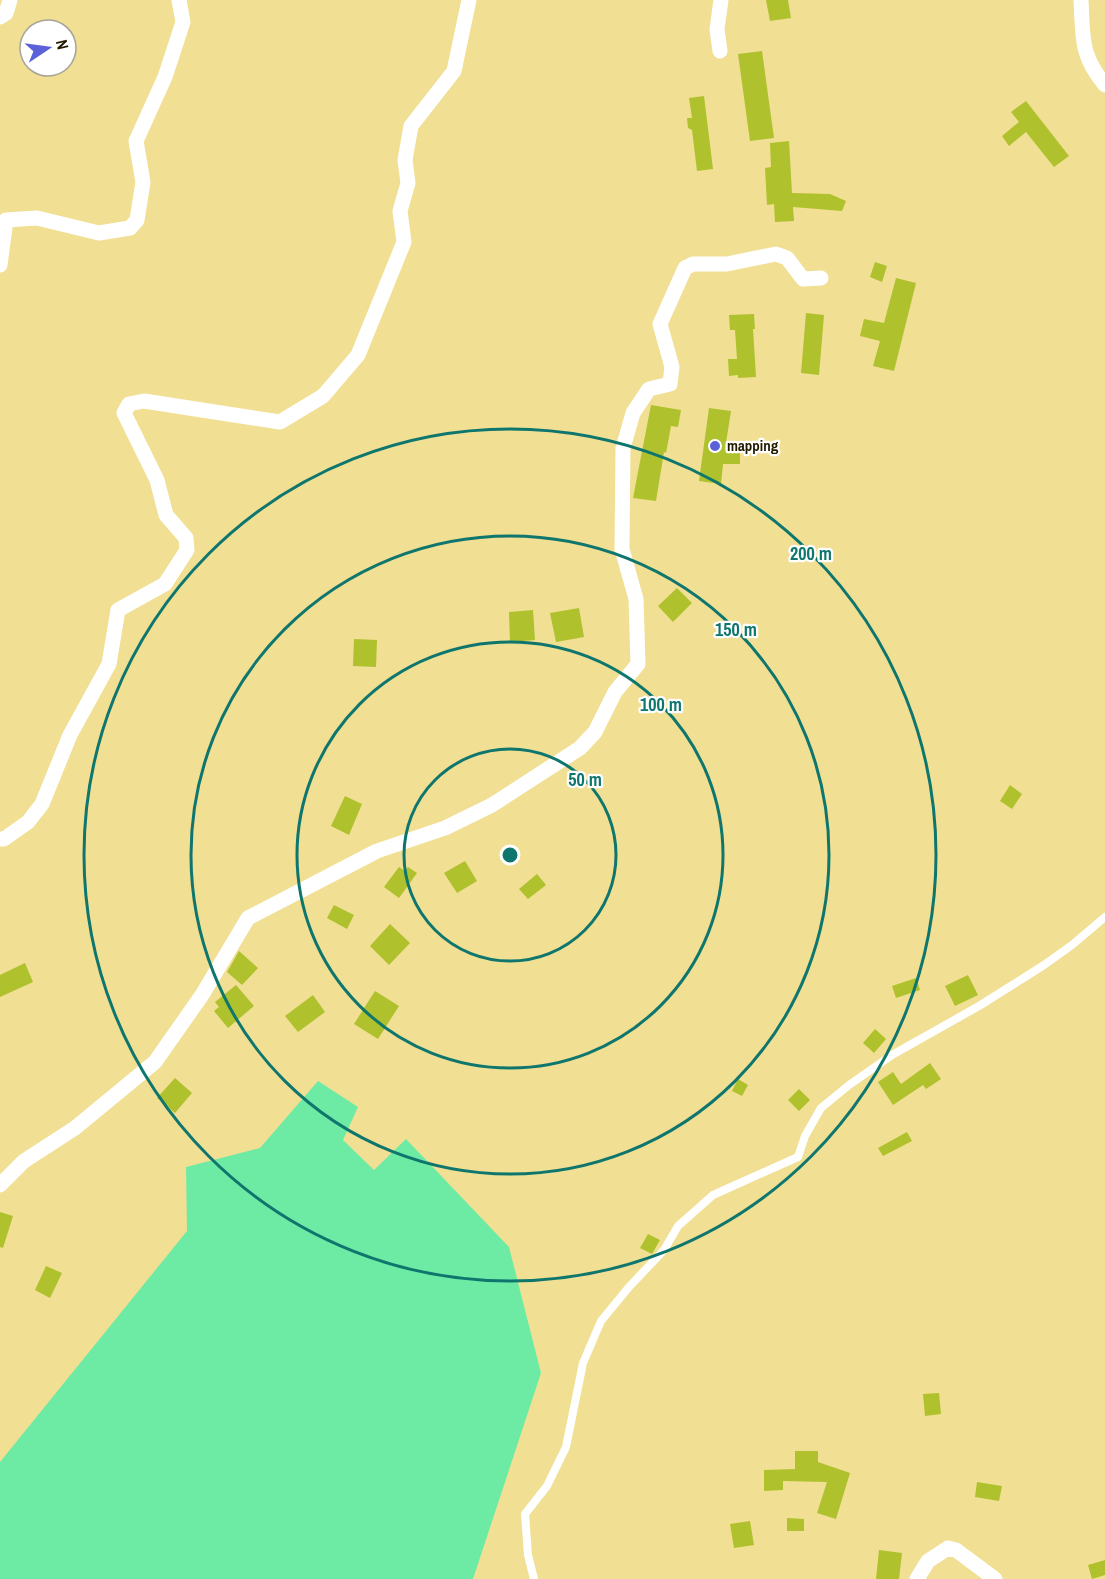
<svg xmlns="http://www.w3.org/2000/svg" width="1105" height="1579" font-family="'Archivo Narrow',sans-serif">
  <style>
    .green { fill: #6deba4 }
    .building { fill: #afc12c }
    .lines { fill: none; stroke-linecap: round; stroke-linejoin: round }
    .lane { stroke: #fff; stroke-width: 8 }
    .street { stroke: #fff; stroke-width: 15 }
    .ring { fill: none; stroke: #0f766e; stroke-width: 3 }
    .poi-dot { fill: #5b61d9; stroke: #fff; stroke-width: 2 }
    .labels { text-anchor: middle; stroke-width: 4.5; stroke-linejoin: round; paint-order: stroke }
    .poi-label { font-size: 15px; font-weight: bold; fill: #221b00; stroke: #fff; text-anchor: start }
    .centre { fill: #0f766e; stroke: #fff; stroke-width: 3 }
    .ring-label { font-size: 18px; text-anchor: middle; font-weight: bold; fill: #0f766e; stroke: #fff; stroke-width: 4.5; stroke-linejoin: round; paint-order: stroke }
  </style>
  <rect width="100%" height="100%" fill="#f1df94"/>
  <path class="green" d="M318 1081 358 1107 343 1140 374 1170 406 1139 509 1247 541 1373 473 1579H0V1462L187 1231 186 1167 260 1148Z"/>
  <path class="building" d="M766 0H788L791 18 770 21Z
    M762 51 774 138 750 141 738 54Z
    M704 96 713 169 697 171 692 130 688 128 687 118H692L689 98Z
    M1026 101 1069 156 1054 167 1026 132 1009 146 1002 136 1019 122 1011 112Z
    M789 141 792 193 830 194 846 201 842 211 793 207 794 221 775 222 774 204 767 205 765 168 771 167 770 143Z
    M875 262 887 266 882 282 870 277Z
    M896 278 916 283 894 371 873 366 880 341 860 336 864 319 884 323Z
    M806 313 824 315 819 375 801 373Z
    M754 314 755 329H753L756 377 738 378V375L729 376 728 359H737L735 330H730L729 315Z
    M651 405 681 410 678 427 671 426 666 453 664 452 656 501 633 498Z
    M709 408 731 411 725 449 740 450V464H723L721 484 699 481Z
    M677 588 692 603 673 622 658 606Z
    M579 608 584 637 556 642 550 613Z
    M533 610 535 640 510 642 509 612Z
    M354 639 377 640 376 667 353 666Z
    M1010 785 1022 794 1012 809 1000 801Z
    M345 796 362 804 349 835 331 826Z
    M465 861 477 881 457 893 444 873Z
    M399 867 405 871 408 867 417 873 399 898 384 887Z
    M537 874 546 885 528 899 519 889Z
    M334 905 354 915 347 929 327 918Z
    M390 924 410 943 389 965 370 946Z
    M239 951 258 968 242 985 227 972Z
    M25 963 33 982 0 997V975Z
    M968 975 978 995 955 1006 945 986Z
    M916 978 920 990 896 998 892 986Z
    M236 985 254 1006 228 1028 214 1011 219 1007 215 1002Z
    M375 991 399 1006 378 1039 354 1024Z
    M313 995 325 1012 298 1032 285 1016Z
    M875 1029 886 1039 874 1053 863 1043Z
    M930 1063 941 1079 926 1089 923 1085 893 1105 878 1082 893 1072 901 1084Z
    M175 1078 192 1093 175 1113 157 1098Z
    M738 1079 748 1085 742 1096 732 1091Z
    M799 1089 810 1100 799 1111 788 1100Z
    M907 1132 912 1141 883 1156 878 1148Z
    M0 1212 13 1216 3 1248 0 1247Z
    M648 1234 660 1240 652 1254 640 1248Z
    M46 1266 62 1273 50 1298 35 1290Z
    M939 1393 941 1414 925 1416 923 1394Z
    M795 1451H818V1462L850 1473 836 1519 817 1513 827 1482 783 1481V1490L764 1491V1470L795 1469Z
    M977 1482 1002 1486 999 1501 975 1497Z
    M787 1518 804 1519V1531H787Z
    M750 1521 754 1545 734 1548 730 1524Z
    M879 1550 902 1553 899 1579H876Z
    M1105 1560V1575L1092 1579 1088 1565Z"/>
  <g class="lines">
    <path class="lane" d="M534 1579 528 1555 525 1514 547 1486 566 1447 583 1363 601 1321 629 1287 664 1250 678 1226 713 1195 798 1157 805 1136 821 1108 849 1085 892 1055 979 1006 1044 965 1072 945 1105 917"/>
    <path class="street" d="M1081 0C1083 37 1080 55 1105 85
      M0 17 6 13 10 0
      M720 51 717 29 721 0
      M0 265 6 220 37 218 99 233 130 228 137 220 143 182 136 141 165 77 183 22 179 0
      M0 839H4L28 822 42 804 70 735 109 664 118 610 165 584 187 550 186 538 166 515 157 480 124 413 129 404 144 401 280 422 323 396 358 355 404 242 400 211 408 183 405 160 411 126 454 71 469 0
      M0 1185 24 1161 75 1128 155 1062 202 995 248 918 377 851 445 828 492 805 580 748 595 732 615 692 638 664 636 599 622 549 623 448 633 413 649 389 670 384 672 367 660 324 685 268 693 264H727L776 254 787 258 803 279 821 278
      M917 1579 928 1561 948 1548 956 1550 995 1579"/>
  </g>
  <g class="ring">
    <circle cx="510" cy="855" r="106"/>
    <circle cx="510" cy="855" r="213"/>
    <circle cx="510" cy="855" r="319"/>
    <circle cx="510" cy="855" r="426"/>
  </g>
  <circle class="poi-dot" cx="715" cy="446" r="6"/>
  <g class="labels">
    <g class="poi-label">
      <text x="727" y="451">mapping</text>
    </g>
  </g>
  <circle cx="510" cy="855" r="9" class="centre"/>
  <g class="ring-label">
    <text x="811" y="560">200 m</text>
    <text x="736" y="636">150 m</text>
    <text x="661" y="711">100 m</text>
    <text x="585" y="786">50 m</text>
  </g>
  <g transform="translate(48 48) rotate(77)"><circle r="28" fill="#ffffff" stroke="#a7a499" stroke-width="1.5"/>
  <path d="M0-4.5L10 22L0 15L-10 22Z" fill="#5b61d9"/>
  <text y="-9" font-size="16" font-weight="bold" text-anchor="middle" fill="#221b00">N</text>
  </g>
</svg>
